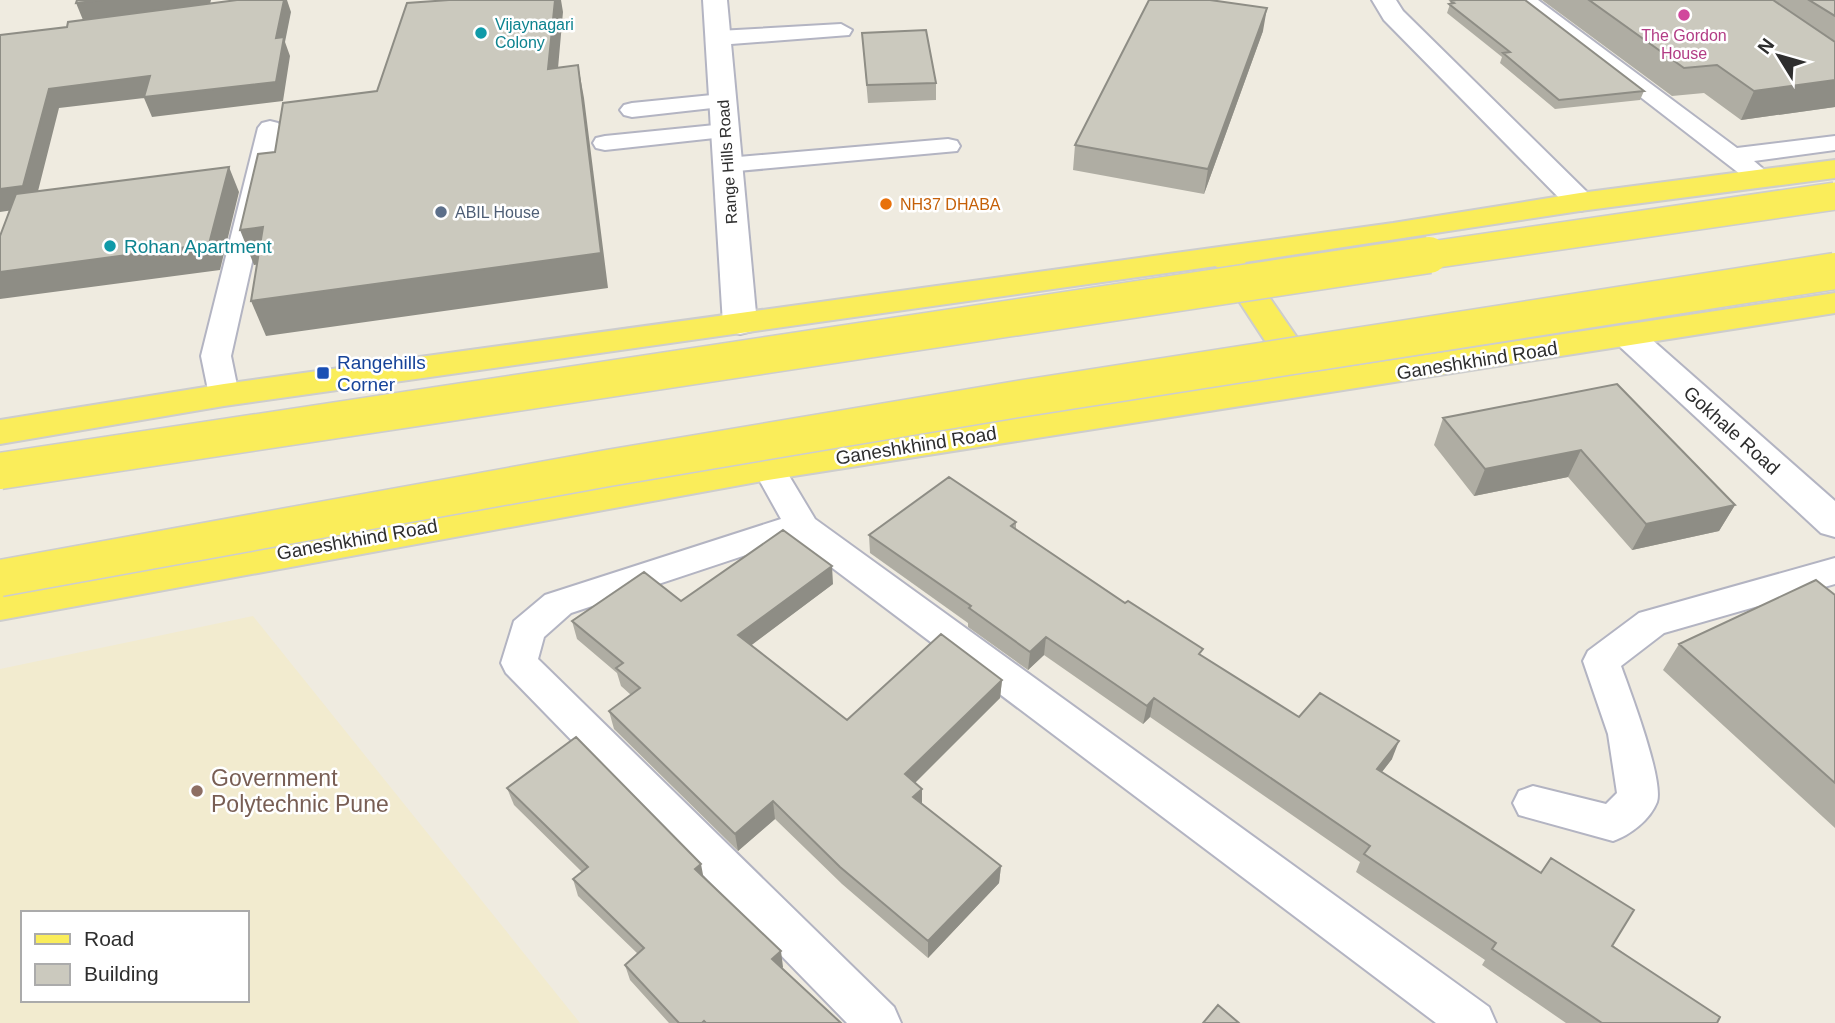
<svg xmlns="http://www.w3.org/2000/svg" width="1835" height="1023" font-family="Arial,sans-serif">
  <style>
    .education { fill: #f2ebcf; fill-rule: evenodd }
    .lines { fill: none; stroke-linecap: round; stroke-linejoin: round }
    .service-casing { stroke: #b3b4c2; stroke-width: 4 }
    .minor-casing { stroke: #b3b4c2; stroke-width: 4 }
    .tertiary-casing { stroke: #b3b4c2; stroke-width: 4 }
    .secondary-casing { stroke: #b3b4c2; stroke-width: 4 }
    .primary-casing { stroke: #cdcdcd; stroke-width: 4 }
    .service { fill: #fff; fill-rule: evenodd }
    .minor { fill: #fff; fill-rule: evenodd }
    .tertiary { fill: #fff; fill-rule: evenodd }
    .secondary { fill: #fff; fill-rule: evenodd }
    .primary { fill: #faed5a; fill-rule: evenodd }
    .primary-bridge-far1-casing { stroke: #cdcdcd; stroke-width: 30; stroke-linecap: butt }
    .primary-bridge-casing { stroke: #cdcdcd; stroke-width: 39; stroke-linecap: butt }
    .primary-bridge-far1 { stroke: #faed5a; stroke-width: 27 }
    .primary-bridge { stroke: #faed5a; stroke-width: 36 }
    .wall { fill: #afada3 }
    .shaded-wall { fill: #8e8d85 }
    .building { fill: #cbc9be; stroke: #8e8d85; stroke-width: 2 }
    .hotel-dot { fill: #d1479c; stroke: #fff; stroke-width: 2.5 }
    .culture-dot { fill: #0f9aa8; stroke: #fff; stroke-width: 2.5 }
    .food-dot { fill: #e8710a; stroke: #fff; stroke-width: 2.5 }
    .service-dot { fill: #5c6f8a; stroke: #fff; stroke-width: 2.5 }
    .transit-dot { fill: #1a4fb4; stroke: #fff; stroke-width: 2.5 }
    .education-dot { fill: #8d6e63; stroke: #fff; stroke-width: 2.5 }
    .labels { text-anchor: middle; stroke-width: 5; stroke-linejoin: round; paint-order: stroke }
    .far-culture-label { font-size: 16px; fill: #0d838f; stroke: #fff; text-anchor: start }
    .far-hotel-label { font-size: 16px; fill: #b23c85; stroke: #fff }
    .far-street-label { font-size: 16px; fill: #2e2e2e; stroke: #fff }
    .far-food-label { font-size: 16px; fill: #c56008; stroke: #fff; text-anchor: start }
    .far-service-label { font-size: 16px; fill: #4e5e75; stroke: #fff; text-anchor: start }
    .culture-label { font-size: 19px; fill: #0d838f; stroke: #fff; text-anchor: start }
    .street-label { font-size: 19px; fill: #2e2e2e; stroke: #fff }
    .transit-label { font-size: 19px; fill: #164399; stroke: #fff; text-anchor: start }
    .near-education-label { font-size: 23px; fill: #785e54; stroke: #fff; text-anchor: start }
  </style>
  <rect width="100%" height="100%" fill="#efebe0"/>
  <path class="education" d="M253 616 580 1023H0V669ZM23 913H247V1000H23Z"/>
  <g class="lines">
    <defs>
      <path id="service" d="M1515 0H1538L1737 148 1835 136V150L1754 161 1775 179 1771 184H1753Z
        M841 24 852 30 849 35 718 45 707 38 718 31Z
        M722 94 730 96 734 101 730 106 632 117 624 115 620 110 624 105 632 103Z
        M270 121 278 123 282 128 231 356 239 395 235 402 224 405 213 402 209 395 201 356 258 128 262 123Z
        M725 124 733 126 737 131 733 136 605 150 596 148 593 143 596 138 605 136Z
        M948 139 957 141 960 146 957 151 727 172 718 170 715 165 718 160 727 158Z
        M768 456 779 459 815 519 1489 1007 1496 1023H1436L794 539 571 613 544 637 538 659 894 1007 901 1023H847L506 673 501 663 514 621 545 595 781 519 752 467 757 459Z
        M1835 558V584L1664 633 1621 666C1630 691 1664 780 1657 802 1650 820 1630 835 1613 841L1519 815 1513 803 1519 791 1533 786 1606 804 1617 793 1608 734 1583 661 1588 651 1639 613Z"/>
      <path id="minor" d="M1372 0H1396L1403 11 1591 196 1595 202 1591 208 1580 211 1569 208 1384 20Z"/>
      <path id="tertiary" d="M1629 327 1641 330 1835 501V537L1821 533 1617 344 1612 337 1617 330Z"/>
      <path id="secondary" d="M703 0H727L757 324 752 331 740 334 728 331 723 324Z"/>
      <path id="primary" d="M1835 160V178L1580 211 1245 262 1320 371 1835 293V313L768 480 0 620V588L768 454 1288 376 1216 266 224 406 0 444V420L224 384 1393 223 1580 193Z"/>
    </defs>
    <use href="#service" class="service-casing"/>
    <use href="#minor" class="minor-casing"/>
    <use href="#tertiary" class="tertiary-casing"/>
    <use href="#secondary" class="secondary-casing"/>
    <use href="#primary" class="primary-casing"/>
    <use href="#service" class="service"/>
    <use href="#minor" class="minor"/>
    <use href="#tertiary" class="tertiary"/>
    <use href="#secondary" class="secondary"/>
    <use href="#primary" class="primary"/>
    <defs>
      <path id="primary-bridge-far1" d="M1417 257 1835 196"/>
      <path id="primary-bridge" d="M0 471 1429 255
        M0 578 608 468 1018 399 1835 271"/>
    </defs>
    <use href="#primary-bridge-far1" class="primary-bridge-far1-casing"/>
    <use href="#primary-bridge" class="primary-bridge-casing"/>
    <use href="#primary-bridge-far1" class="primary-bridge-far1"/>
    <use href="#primary-bridge" class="primary-bridge"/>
  </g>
  <path class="wall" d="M1542 0H1835V107L1741 120 1704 93 1672 96Z
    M1451 1 1644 91 1640 100 1555 109 1500 63 1502 57 1447 13Z
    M1263 31 1204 194 1073 170 1075 145Z
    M862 33 936 83V100L868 103Z
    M1617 384 1735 505 1719 531 1632 550 1568 477 1474 496 1434 445 1443 418Z
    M1016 522V529L1201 655 1299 717 1392 759 1382 772 1717 1023H1566L1482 965 1485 960 1356 872 1360 862 1150 717 1143 724 1044 655 1028 670 968 627V623L870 553 869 535Z
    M833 584 751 645 847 720 1002 680 1000 698 915 782 922 789V804L1001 866 999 883 928 958 842 884 775 819 738 851 614 729 609 711 631 695 621 686 617 673 577 639 572 621 681 601Z
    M1835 595V828L1663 670 1679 644Z
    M507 788 704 876 783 967 782 968 841 1023H669L630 980 625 965 638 954 578 896 573 879 582 872 514 805Z"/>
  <path class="shaded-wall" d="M103 0H211L210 4 83 20 76 3Z
    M284 0H287L291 12 285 42 290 56 283 101 152 117 144 98 59 108 34 207 0 212V189L49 89Z
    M555 0H561L563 12 555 102 548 69Z
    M1267 8 1263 31 1204 194 1208 169Z
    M578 65 584 98 608 288 266 336 251 301Z
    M1835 80V107L1741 120 1754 91Z
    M229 167 239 192 220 270 0 299V272Z
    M263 227 277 262 254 265 240 230Z
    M1581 450 1568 477 1474 496 1485 469Z
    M1735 505 1719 531 1632 550 1646 524Z
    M832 566 833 584 741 653 738 635Z
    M1046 637 1044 655 1028 670 1030 652Z
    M1002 680 1000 698 906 792 905 774Z
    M1154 698 1150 717 1143 724 1147 706Z
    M1399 741 1392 759 1370 787 1377 769Z
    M922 789V806L913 797Z
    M773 801 775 819 738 851 735 834Z
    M701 864 704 880 695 869Z
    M1001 866 999 883 928 958V941Z
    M781 951 783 967 774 975 772 959Z"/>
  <path class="building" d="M77 0H103L76 3Z
    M237 0H284L276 38 284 37 276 82 144 97 150 76 49 89 23 186 0 189V35L67 27 68 22Z
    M449 0H555L548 69 578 65 601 253 251 301 263 227 240 230 258 154 275 152 283 103 377 91 407 3Z
    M1149 0H1210L1267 8 1208 169 1075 145Z
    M1456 0H1525L1644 91 1559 100 1503 53 1510 52 1449 4 1454 3 1451 1Z
    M1589 0H1773L1835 42V80L1754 91 1717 65 1684 68Z
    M1809 0H1835V16Z
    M926 30 936 83 867 85 862 33Z
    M229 167 209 244 0 272V236L16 194Z
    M1617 384 1735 505 1646 524 1581 450 1485 469 1443 418Z
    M949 477 1016 522 1011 526 1125 603 1128 601 1203 649 1199 654 1299 717 1320 693 1399 741 1377 769 1541 873 1551 858 1634 910 1612 946 1720 1017 1717 1023H1602L1492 949 1496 943 1364 854 1370 846 1154 698 1147 706 1046 637 1030 652 969 608 971 606 869 535Z
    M783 530 832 566 738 635 847 720 941 634 1002 680 905 774 922 789 913 797 1001 866 928 941 840 867 773 801 735 834 609 711 640 688 616 668 623 663 572 621 644 572 681 601Z
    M1816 580 1835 595V783L1679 644Z
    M576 737 701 864 695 869 781 951 772 959 841 1023H706L704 1021 702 1023H679L625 965 644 948 573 879 588 867 507 788Z
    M1218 1005 1239 1023H1203Z"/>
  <circle class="hotel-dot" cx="1684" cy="15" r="7"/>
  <g class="culture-dot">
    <circle cx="481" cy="33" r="7"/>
    <circle cx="110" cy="246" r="7"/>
  </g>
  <circle class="food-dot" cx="886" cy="204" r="7"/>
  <circle class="service-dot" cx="441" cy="212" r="7"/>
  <rect class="transit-dot" x="316" y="366" width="14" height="14" rx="3.5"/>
  <circle class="education-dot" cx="197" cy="791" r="7"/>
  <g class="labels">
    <g class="far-culture-label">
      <text x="495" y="30">Vijaynagari<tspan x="495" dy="18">Colony</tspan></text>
    </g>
    <g class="far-hotel-label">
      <text x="1684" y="41">The Gordon<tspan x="1684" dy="18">House</tspan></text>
    </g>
    <g class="far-street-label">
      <text transform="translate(727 162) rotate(-94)" y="6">Range Hills Road</text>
    </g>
    <g class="far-food-label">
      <text x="900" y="210">NH37 DHABA</text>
    </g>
    <g class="far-service-label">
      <text x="455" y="218">ABIL House</text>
    </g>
    <g class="culture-label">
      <text x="124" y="253">Rohan Apartment</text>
    </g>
    <g class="street-label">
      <text transform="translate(1477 360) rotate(-9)" y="7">Ganeshkhind Road</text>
      <text transform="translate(1732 430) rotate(42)" y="7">Gokhale Road</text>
      <text transform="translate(916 445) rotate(-9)" y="7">Ganeshkhind Road</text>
      <text transform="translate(357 539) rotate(-10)" y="7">Ganeshkhind Road</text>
    </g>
    <g class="transit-label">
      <text x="337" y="369">Rangehills<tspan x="337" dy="22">Corner</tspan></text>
    </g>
    <g class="near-education-label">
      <text x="211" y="786">Government<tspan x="211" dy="26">Polytechnic Pune</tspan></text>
    </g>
  </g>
  <rect x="21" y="911" width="228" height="91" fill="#ffffff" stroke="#ababab" stroke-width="2"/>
  <rect x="35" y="934" width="35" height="10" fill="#faed5a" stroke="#ababab" stroke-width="2"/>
  <text x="84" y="946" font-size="21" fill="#2e2e2e">Road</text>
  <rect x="35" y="964" width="35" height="21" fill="#cbc9be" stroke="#ababab" stroke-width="2"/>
  <text x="84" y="981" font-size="21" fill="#2e2e2e">Building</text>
  <g transform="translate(1779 56) rotate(307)" stroke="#ffffff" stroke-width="5" paint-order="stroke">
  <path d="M0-5L12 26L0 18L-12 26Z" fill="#2e2e2e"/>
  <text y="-10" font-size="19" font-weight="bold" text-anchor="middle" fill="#2e2e2e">N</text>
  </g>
</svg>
